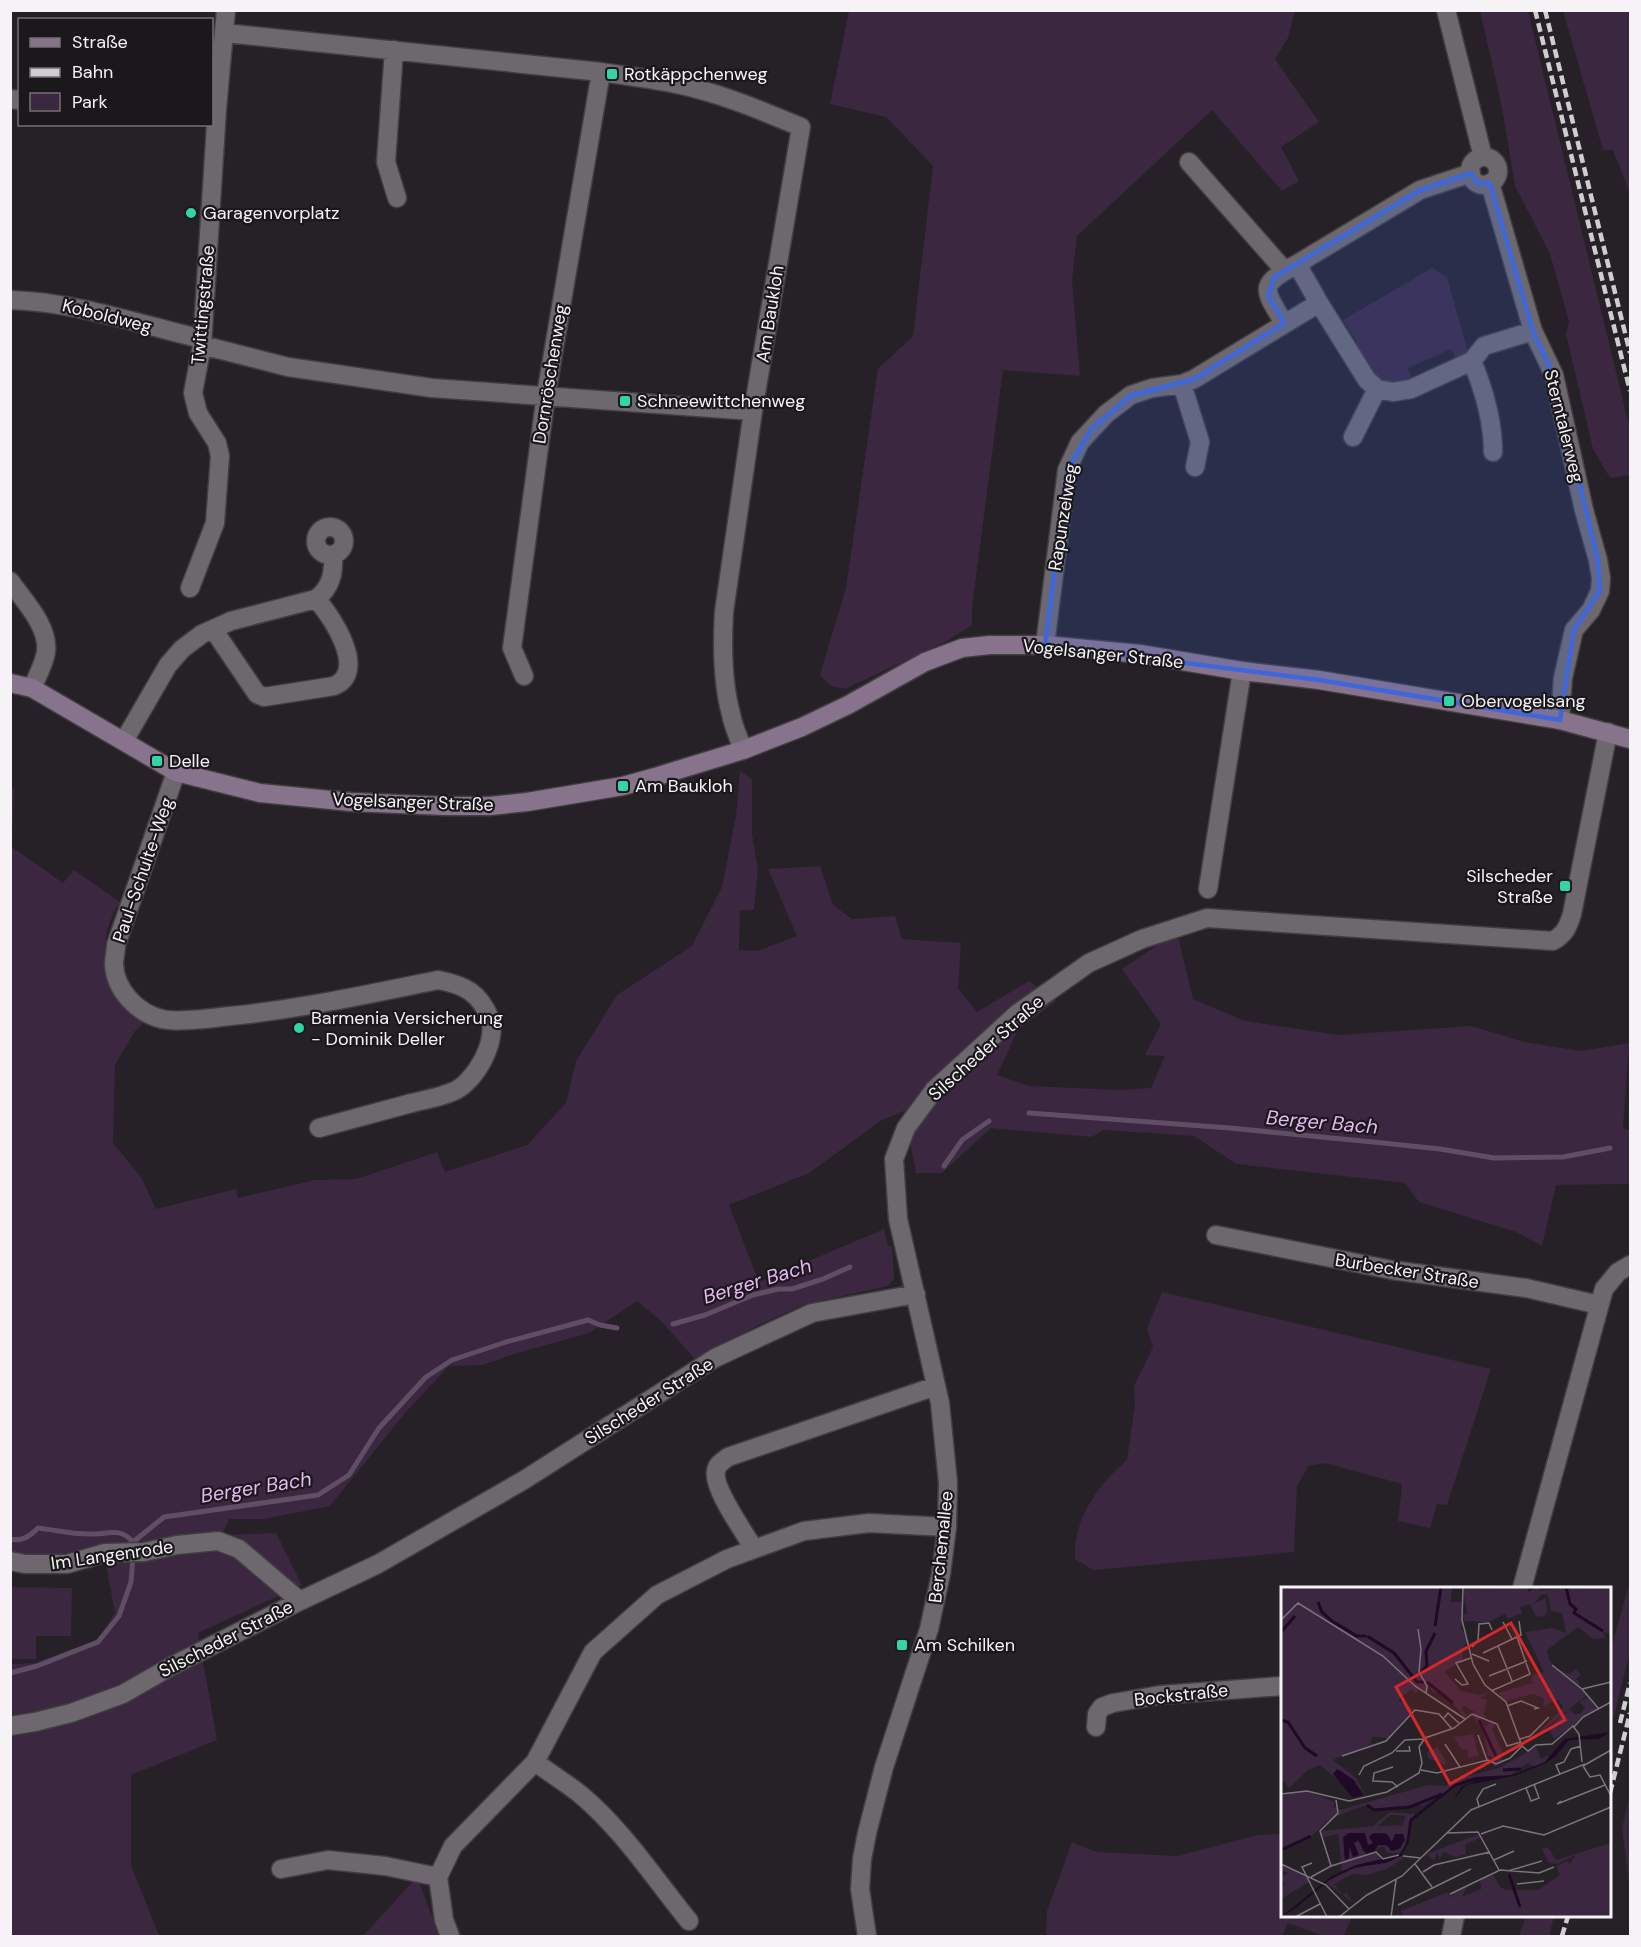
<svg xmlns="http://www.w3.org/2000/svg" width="1641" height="1947" font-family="'DM Sans',sans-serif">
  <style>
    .green { fill: #3b2740 }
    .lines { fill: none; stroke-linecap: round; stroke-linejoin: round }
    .stream { stroke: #604f64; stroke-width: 5 }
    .street-casing { stroke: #413e42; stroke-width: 21 }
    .secondary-casing { stroke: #413e42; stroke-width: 21 }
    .street { stroke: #6c686d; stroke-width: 18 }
    .secondary { stroke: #88738d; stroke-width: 18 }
    .rail { stroke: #d0cdd0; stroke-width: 4.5; stroke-dasharray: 9 4.5; stroke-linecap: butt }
    .marked { fill: #3e67dc; fill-opacity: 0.2; stroke: #3e67dc; stroke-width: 4.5; stroke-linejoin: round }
    .poi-dot { fill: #33d4a8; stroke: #1b181c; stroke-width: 2 }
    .labels { text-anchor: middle; stroke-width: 4.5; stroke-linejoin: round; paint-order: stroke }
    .poi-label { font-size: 18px; fill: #f6f3f6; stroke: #1b181c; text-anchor: start }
    .street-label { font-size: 18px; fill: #f6f3f6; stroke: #1b181c }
    .water-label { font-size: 20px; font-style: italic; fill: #e7b9f3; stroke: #1b181c }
    .inset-river { fill: none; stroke: #200926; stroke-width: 3 }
    .inset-road { fill: none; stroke: #797579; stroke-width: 1.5 }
    .view { fill: #d62828; fill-opacity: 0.15; stroke: #d62828; stroke-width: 3 }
    .inset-edge { fill: none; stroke: #f6f3f6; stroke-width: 3 }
  </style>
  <rect width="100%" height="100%" fill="#252126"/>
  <path class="green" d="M849 11H1295L1288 38 1275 59 1319 122 1281 147 1299 181 1282 191 1212 110 1077 236 1072 280 1080 376 1003 370 972 607V625L949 640 845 689 831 686 820 675 846 588 878 369 913 336 933 166 886 117 830 104Z
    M1480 11H1528L1630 429V475L1610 478 1593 449 1566 334 1569 321 1550 254 1515 186 1502 107Z
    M1563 11H1630V194L1613 150H1603Z
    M1432 268 1447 277 1468 353 1457 361 1451 349 1408 368 1413 381C1380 394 1369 369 1354 345L1357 342 1343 320Z
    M740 771 752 779V834L758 870 754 910H740L739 950 757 951 797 936 768 869 820 866 833 905 852 919 895 916 902 939 961 943 958 988 977 1012 1029 981 1056 1001 1018 1030 997 1075 1029 1086 1120 1090 1151 1088 1165 1056 1145 1055 1161 1024 1122 969 1177 932 1193 999 1245 1021 1338 1035 1471 1026 1525 1042 1581 1051 1629 1043 1623 1128 1630 1130V1184L1556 1185 1542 1246 1516 1232 1419 1202 1405 1183 1236 1164 1194 1136 1103 1130 1092 1137 991 1128 942 1173H916L904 1111 882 1120 809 1173 729 1205 759 1282 884 1229 888 1246H892L894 1279 888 1286 806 1304 760 1324 696 1360 660 1320 637 1301 589 1333 514 1354 483 1365 449 1366 405 1413 330 1506 264 1519H229L222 1535 276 1533 302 1585 198 1633 217 1740 131 1775V1865L159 1936H11L10 1664 34 1663 97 1640 115 1613 103 1549 73 1557H11V789H14L12 847 63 883 74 870 123 904 116 907 107 930 105 951 149 1018 135 1031 115 1065 113 1143 141 1177 156 1209 236 1189 238 1198 315 1180 356 1179 437 1152 445 1172 527 1145 566 1103 576 1061 617 995 692 946 722 887 736 816Z
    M1162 1292 1491 1369 1447 1505 1437 1504 1430 1528 1398 1521 1402 1484 1325 1463 1309 1466 1297 1486 1294 1552 1093 1570 1075 1559C1072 1521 1099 1483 1127 1460L1135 1404 1134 1386 1153 1347 1147 1329Z
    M1630 1581V1652L1610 1731V1653Z
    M11 1587 72 1588 71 1636H36V1659H11Z
    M1630 1795V1891L1622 1828Z
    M1282 1834V1916H1352L1344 1936H1323L1288 1923 1282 1936H1049L1046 1934 1047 1911 1072 1842 1097 1852 1177 1856 1258 1835Z
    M417 1877 440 1936H363Z
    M1526 1916H1554L1549 1936H1519Z"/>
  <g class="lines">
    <path class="stream" d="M1029 1113 1230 1128 1383 1143 1440 1149 1494 1158 1563 1157 1610 1148
      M944 1166 962 1140 989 1121
      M673 1324 705 1315 753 1295 778 1289H792L823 1279 850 1267
      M10 1539C22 1542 30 1536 38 1528 55 1530 72 1534 89 1534 107 1535 119 1526 133 1542L164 1517 318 1495 349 1475 379 1428 426 1377 452 1360 506 1342 588 1320 600 1325 617 1328
      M10 1673 37 1666 98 1642 119 1616 131 1582 133 1557"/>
    <defs>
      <path id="street" d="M1446 10 1483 157
        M225 33 601 72C633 77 666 80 697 89 732 98 767 113 801 127L753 411 724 612C722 646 722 681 731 714 733 726 739 738 743 750
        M394 50 386 162 397 198
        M10 99 20 100
        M1470 171a14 14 0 1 1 28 0a14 14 0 1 1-28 0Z
        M1189 162 1285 271
        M1490 183 1533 331 1554 375 1584 510 1598 560 1601 578 1600 591 1591 610 1574 630 1563 678 1560 720
        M1297 264 1420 190 1471 173
        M10 300C76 302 139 324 202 339
        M1319 303 1367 380 1377 389 1393 392 1411 389 1472 361 1484 346 1533 331
        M202 345 288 367 432 388 753 411
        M1472 361C1484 390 1493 421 1493 452
        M1182 384 1200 442 1195 467
        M1353 437 1377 389
        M316 541a14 14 0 1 1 28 0a14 14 0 1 1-28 0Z
        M10 581C24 601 49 626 46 652 44 664 37 677 32 688
        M190 588 215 523 220 456 217 443 198 413 193 393 202 345 217 109 226 10
        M213 629 257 694 264 697 334 686C369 672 331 615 316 599
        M1045 645 1067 470 1080 442 1106 414 1131 395 1152 388 1182 384 1194 379 1319 303 1297 264C1259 285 1262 287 1284 323
        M524 676 512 648 519 596 546 395 601 72
        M124 741 168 665 182 649 202 634 231 621 316 599C331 588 334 573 333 555
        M176 772 116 945C116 951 114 958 114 964 115 990 137 1013 162 1019 179 1023 213 1018 230 1016 301 1009 369 994 438 980 465 985 480 993 490 1019 498 1042 474 1084 452 1092 438 1098 422 1100 408 1104 378 1112 349 1120 319 1128
        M1208 889 1242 671
        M1216 1235 1392 1270 1526 1288 1599 1305
        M754 1549C745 1533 712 1488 716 1471 717 1464 723 1461 728 1457L936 1386
        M10 1561 25 1564H67L105 1553 144 1552 177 1545 218 1541 239 1549 300 1601
        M1522 1588 1604 1289 1618 1272 1630 1265
        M10 1726 35 1722 71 1713 123 1694 170 1667 300 1601 378 1564 524 1480 715 1358 812 1313 916 1294
        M1096 1727 1097 1714 1102 1707 1113 1703 1160 1695 1282 1686
        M535 1762C550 1773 566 1783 580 1794 623 1830 654 1878 689 1921
        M281 1869 328 1860 385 1866 438 1877
        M450 1936 444 1920 438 1877 453 1846 535 1762 593 1652 657 1595 727 1559 804 1531 869 1523 947 1527
        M867 1936 860 1889 862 1859 867 1833 884 1767 929 1629 941 1574 947 1527 948 1483 940 1403 898 1219 894 1159 906 1128 934 1090 1018 1013 1089 963 1142 939 1207 918 1553 941C1565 934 1568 927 1572 914L1608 732
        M1451 1936 1455 1916"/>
      <path id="secondary" d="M10 683 32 688 176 772 260 793 351 802 445 806H490L527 802 623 786 655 777 743 750 802 727 848 705 925 662 962 648 990 645H1045L1140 654 1242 671 1319 680 1560 720 1630 739"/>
    </defs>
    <use href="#street" class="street-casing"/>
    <use href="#secondary" class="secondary-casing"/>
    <use href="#street" class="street"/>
    <use href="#secondary" class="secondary"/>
    <path class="rail" d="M1535 10 1630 391
      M1545 10 1630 353
      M1620 1723 1630 1683
      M1610 1793 1630 1713
      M1562 1936 1568 1916"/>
  </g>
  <path class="marked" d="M1471 173 1478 183H1490L1533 331 1554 375 1598 560 1600 591 1574 630 1560 720 1319 680 1045 645 1067 470 1091 429 1131 395 1194 379 1284 323 1268 296 1274 277 1420 190Z"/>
  <g class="poi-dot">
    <rect x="606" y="68" width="12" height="12" rx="3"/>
    <circle cx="191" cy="213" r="6"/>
    <rect x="619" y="395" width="12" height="12" rx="3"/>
    <rect x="1443" y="695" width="12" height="12" rx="3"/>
    <rect x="151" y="755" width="12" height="12" rx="3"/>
    <rect x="617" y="780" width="12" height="12" rx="3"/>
    <rect x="1559" y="880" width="12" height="12" rx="3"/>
    <circle cx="299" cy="1028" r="6"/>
    <rect x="896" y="1639" width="12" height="12" rx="3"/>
  </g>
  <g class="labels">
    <g class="poi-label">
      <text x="624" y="80">Rotkäppchenweg</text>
      <text x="203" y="219">Garagenvorplatz</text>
      <text x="637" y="407">Schneewittchenweg</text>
      <text x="1461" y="707">Obervogelsang</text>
      <text x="169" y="767">Delle</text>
      <text x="635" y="792">Am Baukloh</text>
      <text x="1553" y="882" text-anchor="end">Silscheder<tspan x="1553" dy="21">Straße</tspan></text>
      <text x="311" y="1024">Barmenia Versicherung<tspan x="311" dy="21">- Dominik Deller</tspan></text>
      <text x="914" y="1651">Am Schilken</text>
    </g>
    <g class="street-label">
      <text transform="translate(203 305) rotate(-85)" y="6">Twittingstraße</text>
      <text transform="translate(770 314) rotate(-81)" y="6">Am Baukloh</text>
      <text transform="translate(107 316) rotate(14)" y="6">Koboldweg</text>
      <text transform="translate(550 374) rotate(-81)" y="6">Dornröschenweg</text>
      <text transform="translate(1564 426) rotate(76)" y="6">Sterntalerweg</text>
      <text transform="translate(1063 517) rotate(-81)" y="6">Rapunzelweg</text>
      <text transform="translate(1103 654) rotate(6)" y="6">Vogelsanger Straße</text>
      <text transform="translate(413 802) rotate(2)" y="6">Vogelsanger Straße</text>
      <text transform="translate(143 870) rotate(-71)" y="6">Paul-Schulte-Weg</text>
      <text transform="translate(986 1048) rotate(-42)" y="6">Silscheder Straße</text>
      <text transform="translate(1407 1271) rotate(9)" y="6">Burbecker Straße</text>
      <text transform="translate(649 1401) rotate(-32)" y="6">Silscheder Straße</text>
      <text transform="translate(941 1547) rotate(-84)" y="6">Berchemallee</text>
      <text transform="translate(112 1555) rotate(-8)" y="6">Im Langenrode</text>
      <text transform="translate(226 1639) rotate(-27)" y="6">Silscheder Straße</text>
      <text transform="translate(1181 1695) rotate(-6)" y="6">Bockstraße</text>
    </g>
    <g class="water-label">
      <text transform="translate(1322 1122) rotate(5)" y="7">Berger Bach</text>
      <text transform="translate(757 1281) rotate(-17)" y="7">Berger Bach</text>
      <text transform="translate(256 1487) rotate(-9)" y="7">Berger Bach</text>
    </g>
  </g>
  <g transform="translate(1281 1587)">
    <rect width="330" height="330" fill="#252126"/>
    <path d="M0 0H171L170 15H181L182 38 179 40 189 56 183 58 181 73 164 85 180 104 197 108 209 105 199 111 206 113 203 127 206 131 200 132 204 139 210 134 214 136 211 143 222 166 217 169 223 175 212 180 215 172 207 168 202 144 191 128 194 125 183 119 180 123 187 128 183 130 164 107 152 105 148 99 146 106 140 101 135 106 130 102 117 113 133 122 108 151 91 150 90 157 52 173 75 191 84 207 60 183 52 188H55L60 196 39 178 27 183 8 201 0 191ZM245 0 248 5 255 0 259 3 330 0V47L322 45 325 51 312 52 297 40 266 63 268 73 276 82 288 87 295 82 300 88 295 92 299 95 296 99 306 108 256 148 282 120 277 113 262 119 263 111 252 107 225 114 217 106 251 96V88L263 85 244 45 271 41 285 46 281 26 270 24 267 8 261 7 252 17 265 11 266 27 261 30 255 29 249 17 239 20 241 26 227 32 224 27 207 35 183 34 182 28 186 27 182 2ZM307 110 316 122 273 152 269 144 274 135 289 122 293 127H299L304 121 298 115ZM192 147 198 169 187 170V162L181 163 173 150ZM156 160 165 174 164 178 147 171 146 165ZM255 160 260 172 267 168 268 172 254 180 247 176 228 189 186 192 143 218 94 224 86 218 73 222 46 234 31 249 0 264V213L3 207 26 204 28 205 38 207 50 212 28 205 53 215V220L59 223 147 198 164 199 175 192 218 181ZM109 225 134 227 128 235 126 252 120 266H107L102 259 95 263 97 258 120 261 122 247 114 248 111 255 104 246H91L88 251 92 256 87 258 81 246H72L62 269 68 271 69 258 72 270 73 255 80 254 81 264 96 265 102 275 61 285 57 247 42 250 40 244 92 239ZM109 228H112L125 229 121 238 97 239ZM198 247 200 250 184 258 185 267 174 270 162 265 159 272 156 266 153 273 146 267ZM330 256V330H122L120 324 167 305 174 313 170 307 187 298 181 310 200 302 199 292 212 287 219 300 226 303H257L279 288 275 279 287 274 288 278 295 268 276 277 268 276 261 262 267 260 275 273ZM120 269 123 271 106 282 85 288 71 287 53 297 62 308 65 305 72 316 45 295 75 280ZM3 280 25 289 28 295 0 312V301L4 298 0 290 7 286 0 283Z" fill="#3b2740" fill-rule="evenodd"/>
    <path d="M330 145 317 152 288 153 274 170 265 176 233 189 185 198 172 213 181 199 201 192 175 199 131 234 128 255 120 269 105 276 75 280 50 292 15 321 0 330 51 289 75 278 118 268 125 258 129 232 174 197 194 190 231 188 264 175 283 152ZM56 182 73 193 82 208 72 211 52 187ZM68 246H84L87 258 92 256 88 249 94 246 106 247 111 255 114 247H122L124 253 118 262 110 264 106 258H97L93 264 85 267 77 253 73 256 78 268 72 270 68 258V271L64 273 62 250Z" fill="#200926"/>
    <path class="inset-river" d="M285 0 289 17 295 22 293 26 322 44M37 15 41 25 51 34 76 49H85M154 39 160 0M0 45 14 29M86 49 113 66 136 95H143M140 85 146 79 145 64 154 46M146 95 172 116M0 133 7 135 24 161 36 169M198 133 215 169M222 183 240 182M86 218 93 223 129 220 161 207M0 263 30 249M228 287 239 320"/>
    <path class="inset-road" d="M182 0 181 33 192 77 204 98 225 115 241 159 247 164 255 158 271 157 292 139 298 147 301 175M0 33 17 16 102 69 134 99 184 132M222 35 231 52M137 42 140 62 138 85 146 99 145 106M217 59 231 94M191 60 197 54 198 37 208 36 211 43M202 66 240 48 238 34M191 67 208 74M271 78 301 102 318 122M208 89 246 74M174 92 181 98 187 97 175 76 190 71M301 102 330 95M210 104 249 87 236 50M226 119 240 114 257 121 253 122M134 123 158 127 171 142M163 131 167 126 179 137M293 140 302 130 330 115M197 148 206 173M239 152 249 149 268 130M164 157 179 180M115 164H129L128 159M61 169 105 154 134 123M302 179 309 190 319 188 330 209M302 179 330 163M112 180 93 186 92 194 111 195 117 200M140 183 156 186 207 173 215 177 229 171 241 159M279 187 275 178 283 175 290 162 300 159M78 188 83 179 111 166 124 153 143 152M245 201 250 214 258 211 253 197M0 207 26 204 68 214 106 205 138 186 141 176 138 160 144 151 173 141 191 127 216 137 226 159 240 155M280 214 276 217 324 198M198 219 196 212 202 202 215 197M166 246 197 245 218 283M200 247 222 239 263 248 330 220M122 269 140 271M213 273 233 264M31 276 21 280 46 330M0 277 45 298 68 322M134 277 151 300M50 279 39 244 57 226 55 213M227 284 261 274M142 285 153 278 209 265M30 290 50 279 95 265 102 272 118 268M236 297 263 294M169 307 219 283 258 286 273 280M117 318 190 282M14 330 39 317M58 330 86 308 121 289 190 223 304 177M110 330 115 293"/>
    <path class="view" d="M230 36 284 133 169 197 115 100Z"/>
    <rect width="330" height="330" class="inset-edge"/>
  </g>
  <rect width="1641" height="1947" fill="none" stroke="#f6f3f6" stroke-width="24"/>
  <rect x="18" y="18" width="195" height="108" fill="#1b181c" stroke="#737073" stroke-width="1.5"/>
  <rect x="30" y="38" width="30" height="9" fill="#88738d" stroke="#737073" stroke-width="1.5"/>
  <text x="72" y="48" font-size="18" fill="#f6f3f6">Straße</text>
  <rect x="30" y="68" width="30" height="9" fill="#d0cdd0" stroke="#737073" stroke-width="1.5"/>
  <text x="72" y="78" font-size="18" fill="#f6f3f6">Bahn</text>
  <rect x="30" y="93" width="30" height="18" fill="#3b2740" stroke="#737073" stroke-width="1.5"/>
  <text x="72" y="108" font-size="18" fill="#f6f3f6">Park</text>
</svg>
